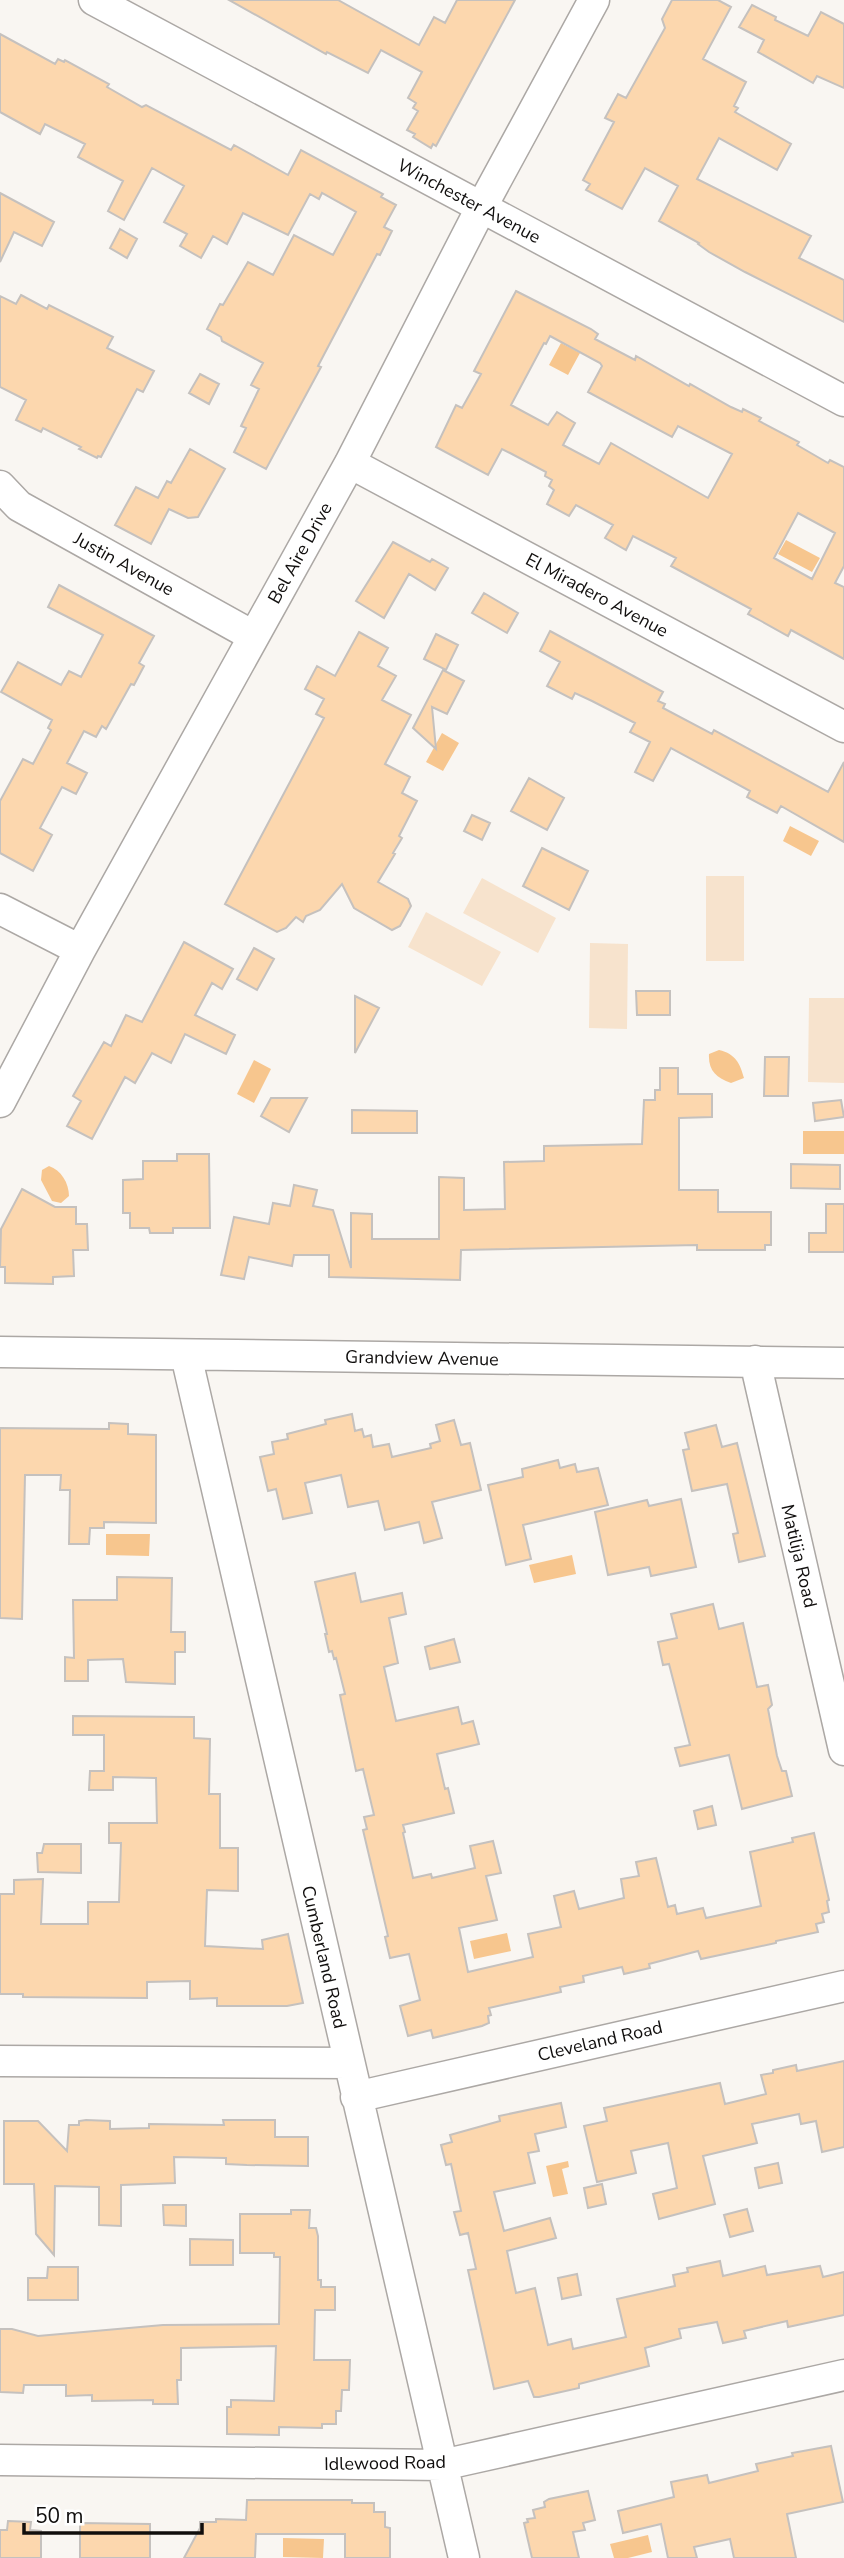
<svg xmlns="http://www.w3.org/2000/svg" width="844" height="2558" font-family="'Nunito Sans',sans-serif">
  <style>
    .green { fill: #f7e3cd }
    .water { fill: #f7c68e }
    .building { fill: #fcd7ae; stroke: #c5c1be; stroke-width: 2; fill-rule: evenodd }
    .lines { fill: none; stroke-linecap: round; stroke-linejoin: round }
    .minor-casing { stroke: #aca8a5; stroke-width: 33 }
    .minor { stroke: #fff; stroke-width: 30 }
    .labels { text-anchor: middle; stroke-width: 7; stroke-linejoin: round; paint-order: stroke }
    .street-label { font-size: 18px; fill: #100e0d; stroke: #fff }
  </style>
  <rect width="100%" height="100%" fill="#f9f6f2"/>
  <path class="green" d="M706 876H744V961H706Z
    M482 878 556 918 538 953 463 913Z
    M426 912 501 952 482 986 408 947Z
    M590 943 628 944 627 1029 589 1028Z
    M809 998H844V1083L808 1082Z"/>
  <path class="water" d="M561 343 580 353 568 375 549 365Z
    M786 540 820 558 812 572 778 554Z
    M442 733 459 743 443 771 426 762Z
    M790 826 819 841 811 856 783 841Z
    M719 1050C736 1054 740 1064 744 1078L731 1083C716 1078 708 1070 709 1054Z
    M254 1060 271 1069 254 1103 237 1094Z
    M803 1131H844V1154H803Z
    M49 1166C61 1170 69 1183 69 1196L61 1203 52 1201 41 1180 42 1170Z
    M106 1534H150L149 1556 106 1555Z
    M572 1555 576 1574 534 1583 529 1565Z
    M507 1933 511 1951 474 1959 470 1941Z
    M568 2161 569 2167 562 2169 568 2194 553 2197 546 2166Z
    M648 2535 652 2552 628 2558H614L610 2544Z
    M283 2538 324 2539 323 2558 283 2557Z"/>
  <path class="building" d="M229 0H338L419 45 434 17 445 23 457 0H515L436 146 433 144 431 148 413 137 415 134 407 130 418 111 413 108 416 103 408 98 422 72 381 50 368 73 327 52 326 54Z
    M672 0H718L731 7 703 59 746 82 734 106 738 108 735 112 791 144 777 170 719 138 697 179 811 236 799 258 844 280V322L745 272 709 252 698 244 699 243 659 221 678 186 645 168 622 209 586 190 590 184 583 180 614 122 605 118 618 94 626 98 665 28 662 19Z
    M752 5 776 17 775 20 808 36 821 12 844 24V88L817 76 813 83 758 52 764 40 739 27Z
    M0 34 55 64 58 59 64 62 65 60 109 84 107 87 142 107 146 105 231 150 234 145 288 175 301 150 383 194 381 197 396 205 384 227 392 231 380 255 377 254 318 366 321 367 266 469 234 452 246 428 241 426 259 389 251 385 263 363 222 341 221 337 207 329 220 304 223 305 248 262 273 275 294 235 333 255 356 212 322 193 319 199 310 194 288 235 243 213 227 244 213 236 201 258 180 246 187 234 164 222 184 186 152 168 124 220 108 211 123 181 78 157 85 144 45 124 40 134 0 112Z
    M0 193 54 222 42 246 14 232 0 262Z
    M120 229 137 239 127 258 110 248Z
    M516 291 591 329 598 334 595 339 635 360 636 356 689 386 690 384 731 407 742 412 743 409 761 418 759 421 799 442 797 445 828 463 830 460 844 467V566L835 583 844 587V659L791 630 788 636 761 621 748 614 751 609 671 566 676 558 633 536 626 550 605 538 613 525 576 505 569 516 547 504 554 490 549 486 552 480 545 476 546 472 510 453 502 449 488 475 436 447 456 405 462 408 481 374 474 371ZM550 336 600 363 602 366 588 392 672 437 678 426 732 454 708 498 611 443 599 464 563 445 575 423 557 412 548 425 511 405 544 343 546 344ZM798 513 835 533 812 579 774 558Z
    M21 295 47 309 49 305 113 337 107 348 154 371 143 392 137 389 101 457 98 456 97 458 79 449 81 447 43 428 41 432 16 420 26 400 0 387V296L16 304Z
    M200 374 219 384 209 404 189 393Z
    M190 449 225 469 198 517 188 518 169 509 151 544 115 525 136 487 158 498 167 481 171 483Z
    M393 542 430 562 432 559 448 568 435 590 409 574 384 618 356 601Z
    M59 585 154 636 139 663 144 666 134 685 131 684 106 729 102 726 96 737 84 731 67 763 87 773 76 794 62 787 40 828 52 835 33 871 0 853V801L23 759 33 764 51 730 48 728 52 720 1 692 18 662 61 685 69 671 81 677 103 635 48 607Z
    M484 593 518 613 507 633 472 613Z
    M550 631 663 692 658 701 665 704 663 708 712 734 714 730 828 792 844 762V842L781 806 777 813 747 797 750 791 671 748 653 781 635 772 650 742 630 732 635 723 592 701 575 693 572 699 547 686 560 662 540 651Z
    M359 632 388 648 378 666 396 676 382 700 411 715 385 764 410 777 402 793 417 801 399 836 402 838 393 853 395 854 378 882 408 899 411 906 400 926 392 930 354 908 342 884 320 910 306 916 303 922 296 917 286 928 277 932 225 904 324 718 316 714 324 699 305 689 317 666 335 676Z
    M436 634 458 645 446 670 424 659Z
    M443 670 464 681 447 714 432 707 436 749 413 728Z
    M529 778 564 798 547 830 511 811Z
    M472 815 490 823 482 840 464 831Z
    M542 848 588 871 569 910 523 886Z
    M184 942 233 969 222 989 212 983 195 1015 235 1035 226 1054 185 1034 171 1063 152 1053 135 1083 125 1077 92 1139 67 1126 81 1101 73 1096 104 1042 111 1046 126 1015 142 1022Z
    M254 948 274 959 257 990 237 979Z
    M636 991H670V1015H637Z
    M355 996 379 1008 355 1053Z
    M765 1057H789L788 1096H764Z
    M660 1068H678V1094H712V1117L679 1118V1190H718V1212H771V1245H765V1250H697V1245L461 1250 460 1280 329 1277V1255H294L292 1266 249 1257 244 1279 221 1275 234 1217 269 1224 273 1203 290 1206 294 1185 317 1190 313 1206 333 1210 351 1268V1213L372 1214V1239H439V1177L464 1178V1210L505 1209 504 1162 544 1161V1146L642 1144 644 1100H655V1090H660Z
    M271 1098H307L289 1132 261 1116Z
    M841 1100 844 1117 815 1121 813 1103Z
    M352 1110 417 1111V1133H352Z
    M177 1154H209L210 1228H173V1233H150L149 1228H130V1213H123V1180L143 1179V1161H177Z
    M791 1164 840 1165V1189L791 1188Z
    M22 1189 55 1207H76V1224H87L88 1250H73L74 1276 53 1277V1284L5 1283V1267H0L1 1229Z
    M826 1204H844V1252H809V1233H826Z
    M352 1414 355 1431 362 1429 364 1437 371 1435 373 1447 389 1444 392 1457 431 1448 430 1444 440 1441 436 1425 454 1420 461 1445 470 1443 481 1490 432 1502 442 1538 424 1543 419 1522 385 1530 378 1501 348 1507 341 1475 305 1483 312 1513 283 1519 276 1489 268 1491 260 1457 274 1454 272 1442 288 1439 287 1434 326 1424 325 1420Z
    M109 1423 128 1424V1434L156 1435V1523L104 1522V1528H90L89 1544H69L70 1490H60L61 1475H25L22 1619 0 1618V1428L109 1429Z
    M716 1425 722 1447 737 1443 765 1556 739 1562 733 1534 738 1533 727 1484 692 1491 683 1450 689 1449 685 1433Z
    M558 1460 560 1468 575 1464 577 1472 598 1468 608 1505 523 1525 531 1559 506 1565 488 1485 523 1477 522 1469Z
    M681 1499 696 1567 651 1576 649 1567 608 1575 595 1512 647 1500 649 1506Z
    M355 1573 361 1602 402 1593 406 1614 389 1618 398 1663 384 1667 396 1721 458 1707 462 1724 473 1721 479 1744 437 1754 445 1789 448 1788 454 1813 403 1825 405 1832 403 1833 413 1878 431 1874 432 1878 475 1868 470 1846 493 1841 501 1873 486 1876 497 1920 459 1928 468 1972 533 1957 528 1934 561 1927 554 1896 574 1891 579 1909 624 1898 621 1879 639 1876 636 1862 656 1858 668 1907 675 1905 677 1914 703 1908 706 1918 761 1906 750 1852 793 1842 792 1838 814 1833 829 1900 827 1901 829 1912 822 1914 824 1922 816 1924 818 1932 776 1941V1943L701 1959 698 1951 649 1964 650 1968 624 1974 622 1967 583 1976 584 1982 560 1987 561 1992 489 2008 491 2015 488 2016 489 2023 482 2026 433 2038 431 2030 408 2036 400 2006 420 2000 409 1954 390 1958 385 1937 388 1936 363 1830 367 1829 364 1817 374 1815 363 1769 356 1771 340 1695 345 1694 336 1658 334 1659 332 1651 329 1652 325 1634H327L315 1582Z
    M117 1577 172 1578 171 1632H185V1652H175V1684L126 1682 123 1659 88 1660V1681H65V1657L74 1658 73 1600H117Z
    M713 1604 719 1629 743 1623 757 1687 768 1685 772 1705 768 1709 777 1756 782 1771H786L792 1796 742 1809 729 1755 680 1766 675 1748 690 1745 669 1664 663 1665 658 1642 677 1638 671 1614Z
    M454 1639 460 1662 430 1669 425 1647Z
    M73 1716 194 1717V1738L210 1739 209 1794H220V1848H238V1891L207 1890 205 1946 263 1949 262 1940 288 1934 303 2003 287 2006H217V1998L190 1999V1981L147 1982V1998L23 1997V1994H0V1894H14V1880L43 1879 41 1924H88V1902H119L121 1843H109V1823H157L156 1778 113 1777V1790H89L90 1771H104V1735H73Z
    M712 1806 716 1825 698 1829 694 1811Z
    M44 1844H81V1873L38 1872 37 1853H42Z
    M844 2061V2147L822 2152 816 2121 801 2124 799 2114 752 2124 757 2143 703 2156 715 2204 659 2219 653 2194 677 2188 668 2143 631 2151 636 2173 597 2182 584 2126 607 2121 604 2108 720 2083 725 2104 766 2094 761 2075 773 2073V2070L796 2065 797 2071Z
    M561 2103 566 2127 535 2134 539 2151 528 2153 535 2183 494 2192 504 2231 550 2218 556 2238 507 2251 516 2293 535 2288 548 2345 571 2339 573 2349 626 2337 617 2299 675 2286 673 2275 688 2272 687 2268 720 2261 723 2276 765 2266 767 2275 820 2266 823 2277 844 2272V2315L788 2327 787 2321 744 2331 746 2338 723 2343 717 2322 679 2329 681 2338 645 2348 649 2366 579 2384V2388L539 2397H534L528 2381 494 2389 468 2270 476 2269 468 2233 460 2235 454 2212 461 2211 451 2164 446 2165 441 2145 452 2142 450 2135 500 2121 499 2116Z
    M86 2120 110 2121V2129L149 2128V2124L224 2125 223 2120H275V2137H308V2166L247 2165 226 2164V2158L174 2157 175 2183 121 2185V2226L99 2225V2187L55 2186 54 2255 36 2234 34 2184H4V2121H38L67 2151 69 2125H79V2121Z
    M778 2163 782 2183 759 2188 755 2168Z
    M602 2184 606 2204 588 2208 584 2188Z
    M163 2205H186V2226L164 2225Z
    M747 2209 753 2231 730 2237 724 2215Z
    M291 2210H310L309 2228H316L318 2236V2280H321V2287H335V2310H315L314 2360H350L349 2390H342L341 2411H336V2424H322V2428L279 2427V2435L227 2434V2407H231V2400L274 2401 276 2346 181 2348V2380H177L178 2404H153V2400L92 2401V2395L66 2396V2385H24L23 2393 0 2392V2329H12L38 2336 163 2325 279 2324 280 2257H274V2253H240V2214H291Z
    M190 2239 233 2240V2265H190Z
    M48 2267H78V2300H28V2278H47Z
    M577 2274 581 2295 562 2299 558 2278Z
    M831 2446 843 2502 787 2514 796 2558H734L730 2539 694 2547 697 2558H668L661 2524 623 2533 618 2511 674 2497 671 2482 707 2475 709 2483 758 2471 756 2464 793 2456 792 2453Z
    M588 2491 595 2520 583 2523 585 2530 573 2532 579 2558H532L524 2523 528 2522 527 2519 535 2518 533 2510 545 2507 544 2502 549 2499Z
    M247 2500H352V2503H374V2512H385V2527L390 2528V2558H345V2534H256L255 2558H184L200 2528V2522H216V2519L246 2520Z
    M8 2521 31 2522 30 2530 41 2531V2558H0V2530H7Z
    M80 2523 150 2524V2558H80Z"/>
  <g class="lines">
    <defs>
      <path id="minor" d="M94 0 844 401
        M350 463 844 727
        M0 486 19 506 253 636
        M0 909 80 950
        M0 1102 80 950 350 463 481 208 594 0
        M0 1352 844 1363
        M186 1355 464 2558
        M755 1361 844 1750
        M0 2061 349 2063
        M356 2097 844 1986
        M0 2460 442 2465 844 2375"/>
    </defs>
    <use href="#minor" class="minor-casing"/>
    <use href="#minor" class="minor"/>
  </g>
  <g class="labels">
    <g class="street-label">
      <text transform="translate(469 201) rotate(28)" y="6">Winchester Avenue</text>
      <text transform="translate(300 553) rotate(-61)" y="6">Bel Aire Drive</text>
      <text transform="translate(124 564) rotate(29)" y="6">Justin Avenue</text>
      <text transform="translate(597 595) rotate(28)" y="6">El Miradero Avenue</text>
      <text transform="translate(422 1358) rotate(1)" y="6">Grandview Avenue</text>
      <text transform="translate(799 1556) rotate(77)" y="6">Matilija Road</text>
      <text transform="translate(324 1957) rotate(77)" y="6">Cumberland Road</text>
      <text transform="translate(600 2041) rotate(-13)" y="6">Cleveland Road</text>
      <text transform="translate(385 2463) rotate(-1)" y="6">Idlewood Road</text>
    </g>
  </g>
  <path d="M24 2523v10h178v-10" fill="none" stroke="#100e0d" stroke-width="3.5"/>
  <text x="35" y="2523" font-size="21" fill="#100e0d" stroke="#ffffff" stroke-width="5" paint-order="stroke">50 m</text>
</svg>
